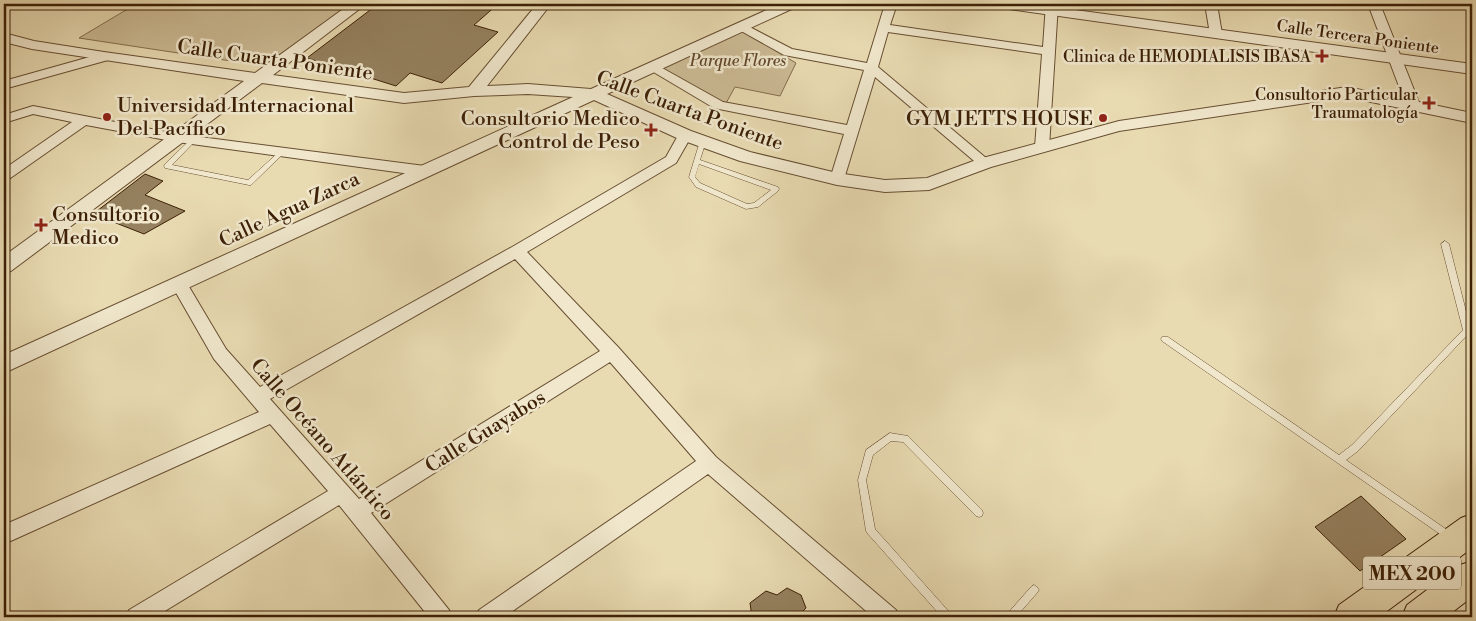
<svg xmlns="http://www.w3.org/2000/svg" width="1476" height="621" font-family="'Libre Bodoni',serif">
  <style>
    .green { fill: #cbba94; stroke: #846d4d }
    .building { fill: #95815f; stroke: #3c2006 }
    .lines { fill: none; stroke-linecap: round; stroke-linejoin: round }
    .service-casing { stroke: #674e31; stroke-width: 1 }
    .minor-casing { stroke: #674e31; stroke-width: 2 }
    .tertiary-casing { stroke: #674e31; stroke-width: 2 }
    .trunk-casing { stroke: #3c2006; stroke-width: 2 }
    .service { fill: #f0e7cc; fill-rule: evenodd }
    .minor { fill: #f0e7cc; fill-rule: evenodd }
    .tertiary { fill: #f0e7cc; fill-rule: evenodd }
    .trunk { fill: #e8dab1; fill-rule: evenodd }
    .poi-dot { fill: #8f2418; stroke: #f0e7cc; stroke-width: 2 }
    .labels { text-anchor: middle; stroke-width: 5; stroke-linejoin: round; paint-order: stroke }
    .far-street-label { font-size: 16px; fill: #3c2006; stroke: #f0e7cc }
    .far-poi-label { font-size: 16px; fill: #3c2006; stroke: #f0e7cc; text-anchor: end }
    .far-park-label { font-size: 16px; font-style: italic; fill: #60462a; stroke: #f0e7cc }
    .shield { fill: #f0e7cc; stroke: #725c41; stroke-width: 1 }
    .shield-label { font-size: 19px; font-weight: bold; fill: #3c2006 }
    .street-label { font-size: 20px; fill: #3c2006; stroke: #f0e7cc }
    .poi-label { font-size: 20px; fill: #3c2006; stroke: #f0e7cc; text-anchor: start }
  </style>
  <rect width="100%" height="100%" fill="#e8dab1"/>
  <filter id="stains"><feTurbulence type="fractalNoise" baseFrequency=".004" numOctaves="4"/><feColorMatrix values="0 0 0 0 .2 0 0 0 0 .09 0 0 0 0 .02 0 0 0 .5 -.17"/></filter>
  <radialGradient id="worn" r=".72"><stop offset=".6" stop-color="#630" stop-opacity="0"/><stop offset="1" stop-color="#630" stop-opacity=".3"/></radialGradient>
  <path class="green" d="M136 4H350L264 66 79 38Z
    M739 29 796 63 780 96 735 87 725 105 657 68Z"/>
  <path class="building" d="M378 4H498L474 25 498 32 442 83 410 73 396 86 307 58Z
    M145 174 163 181 145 195 185 211 144 234 93 214Z
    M1361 496 1406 539 1360 571 1315 527Z
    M787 588 801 595 806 608 797 617H752L750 603 766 591 777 595Z"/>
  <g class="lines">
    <defs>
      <path id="service" d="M193 138 196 140 195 141 172 165 248 180 280 151H284L285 152 251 185H249L165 168 164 166 165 164 191 139Z
        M703 139 706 141 700 160 778 187 779 189 778 191 758 207 746 209 696 187 689 177 700 141ZM699 164 771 190 754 203 747 204 700 183 695 177Z
        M1445 241 1449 244 1471 331 1358 451 1346 460 1453 534 1455 537 1453 540 1450 541 1162 341 1161 339 1162 337H1168L1339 455 1352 445 1463 330 1441 244Z
        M890 433 908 436 982 510 983 513 982 516 979 517 976 516 903 442 891 441 873 455 866 480 875 529 951 614 953 617H942L868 534 866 531 858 480 866 450Z
        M1034 585 1037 587 1039 590 1037 593 1016 617H1005L1007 614 1031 587Z"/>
      <path id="minor" d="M885 4H897L890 25 1043 47 1046 4H1058L1049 147 1047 150 1042 152 1035 147 1042 54 888 32 878 67 992 163 990 166H980L875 77 844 179 837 184 830 179 844 134 714 108 645 67 647 64H655L723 102 847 125 864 70 784 55 734 27 740 23 744 24 792 49 867 63Z
        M1205 4H1217L1222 34 1220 37H1212L1210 34Z
        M1368 4H1380L1420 105 1418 108 1413 109 1406 105Z
        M104 53 108 54 110 57 108 60 4 89V81Z
        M33 106 177 134 425 166 432 171 425 176 177 142 86 125 9 179 4 181V169L72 122 33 114 4 123V115Z
        M685 131 692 135 676 163 527 252 618 347 716 457 896 610 899 617H873L708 474 504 617H476L479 610 696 461 610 362 371 513 449 610 452 617H429L339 505 155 617H126L129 610 328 491 270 424 4 544V525L259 412 214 359 171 284 173 280 179 278 185 280 226 349 260 387 512 247 666 157 680 132ZM515 259 600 351 359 499 270 399Z"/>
      <path id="tertiary" d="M350 4H366L273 75 404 93 469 87 537 4H551L487 86 528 84 591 89 780 4H798L796 7 607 94 691 131 750 152 837 173 885 180 927 178 979 159 1119 121 1347 87 1472 113V123L1347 97 1119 131 991 167 929 190 885 192 837 185 740 161 679 139 594 100 4 373V355L573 97 528 94 474 96 404 103 262 83 11 271 4 273V256L244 81 32 49 4 42V33L34 41 104 52 255 73Z
        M995 4H1031L1472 64V74L1002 8Z"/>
      <path id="trunk" d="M1472 514V548L1379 617H1334L1339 605 1461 518Z
        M1472 561V597L1446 617H1402L1407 605 1460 565Z"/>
    </defs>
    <use href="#service" class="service-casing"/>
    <use href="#minor" class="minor-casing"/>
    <use href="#tertiary" class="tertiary-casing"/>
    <use href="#trunk" class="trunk-casing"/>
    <use href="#service" class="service"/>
    <use href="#minor" class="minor"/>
    <use href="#tertiary" class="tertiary"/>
    <use href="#trunk" class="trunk"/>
  </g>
  <g class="poi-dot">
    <path d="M1319.5 48.5h5v5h5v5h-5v5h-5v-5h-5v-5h5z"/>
    <path d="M1426.5 95.5h5v5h5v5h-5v5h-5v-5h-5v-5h5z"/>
    <circle cx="107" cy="117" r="5"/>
    <circle cx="1103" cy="118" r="5"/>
    <path d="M648.5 122.5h5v5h5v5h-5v5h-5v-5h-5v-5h5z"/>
    <path d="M38.5 217.5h5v5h5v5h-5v5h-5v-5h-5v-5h5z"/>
  </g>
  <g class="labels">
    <g class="far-street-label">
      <text transform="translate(1358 36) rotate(8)" y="6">Calle Tercera Poniente</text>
    </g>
    <g class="far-poi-label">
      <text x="1311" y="62">Clinica de HEMODIALISIS IBASA</text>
      <text x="1418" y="100">Consultorio Particular<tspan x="1418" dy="18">Traumatología</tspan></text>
    </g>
    <g class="far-park-label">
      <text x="738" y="66">Parque Flores</text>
    </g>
    <rect class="shield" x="1363" y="556.5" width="98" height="33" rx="4"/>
    <g class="shield-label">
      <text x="1412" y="580">MEX 200</text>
    </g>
    <g class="street-label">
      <text transform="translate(275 59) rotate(8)" y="7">Calle Cuarta Poniente</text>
      <text transform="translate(690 110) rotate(20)" y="7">Calle Cuarta Poniente</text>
      <text transform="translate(289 209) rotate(-25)" y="7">Calle Agua Zarca</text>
      <text transform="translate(485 431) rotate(-32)" y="7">Calle Guayabos</text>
      <text transform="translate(323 439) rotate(49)" y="7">Calle Océano Atlántico</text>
    </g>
    <g class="poi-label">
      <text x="117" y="112">Universidad Internacional<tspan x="117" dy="23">Del Pacífico</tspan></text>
      <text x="640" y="125" text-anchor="end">Consultorio Medico<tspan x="640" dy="23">Control de Peso</tspan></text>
      <text x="1093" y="125" text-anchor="end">GYM JETTS HOUSE</text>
      <text x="52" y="221">Consultorio<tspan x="52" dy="23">Medico</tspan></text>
    </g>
  </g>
  <rect width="1476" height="621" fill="none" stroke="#e8dab1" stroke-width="20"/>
  <rect x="5" y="5" width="1466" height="611" fill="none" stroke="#3c2006" stroke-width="2.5"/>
  <rect x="10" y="10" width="1456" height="601" fill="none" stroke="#3c2006"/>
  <rect width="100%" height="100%" filter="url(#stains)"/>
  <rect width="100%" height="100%" fill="url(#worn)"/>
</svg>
